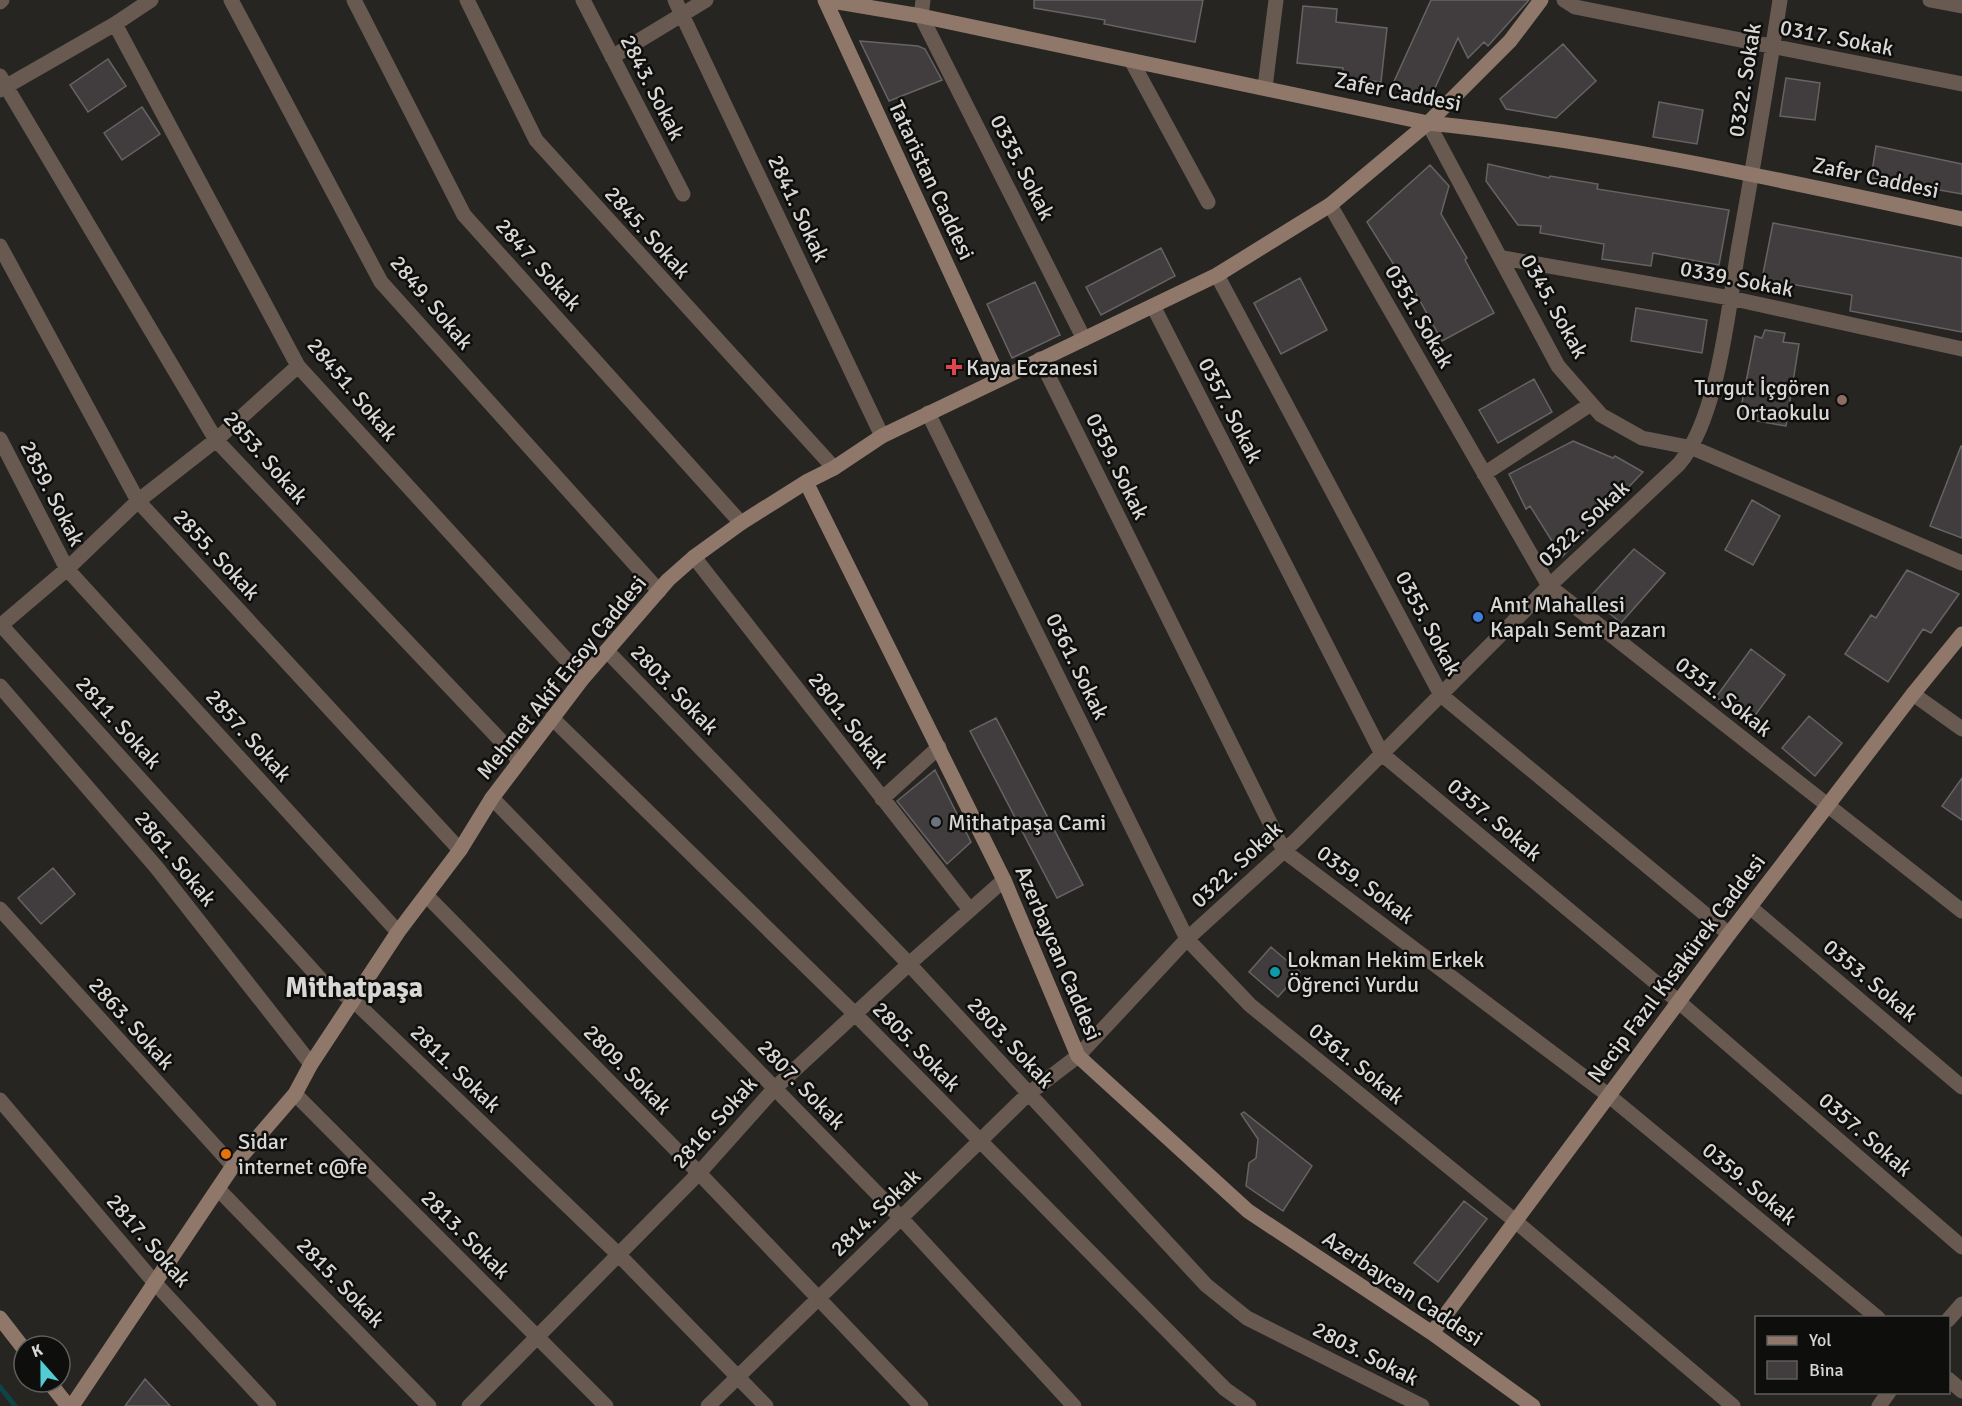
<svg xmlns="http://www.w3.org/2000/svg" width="1962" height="1406" font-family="Signika,sans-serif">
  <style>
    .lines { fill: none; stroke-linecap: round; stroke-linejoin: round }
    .stream { stroke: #0f4447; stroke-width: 5 }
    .building { fill: #413d3e; stroke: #676364; stroke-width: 1.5 }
    .street { stroke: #695a51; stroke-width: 15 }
    .secondary { stroke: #8f7769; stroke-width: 15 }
    .health-dot { fill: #e0444e; stroke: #0e0e0c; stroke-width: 2 }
    .education-dot { fill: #8d6e63; stroke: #0e0e0c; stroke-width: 2 }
    .shop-dot { fill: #3f7fe0; stroke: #0e0e0c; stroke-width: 2 }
    .worship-dot { fill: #6b7280; stroke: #0e0e0c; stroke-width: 2 }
    .culture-dot { fill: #0f9aa8; stroke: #0e0e0c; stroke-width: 2 }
    .food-dot { fill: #e8710a; stroke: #0e0e0c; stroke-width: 2 }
    .labels { text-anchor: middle; stroke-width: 5; stroke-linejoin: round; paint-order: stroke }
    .street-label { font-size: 22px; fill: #d8d7d5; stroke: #0e0e0c }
    .poi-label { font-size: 22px; fill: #d8d7d5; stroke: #0e0e0c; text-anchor: start }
    .district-label { font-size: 28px; font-weight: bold; fill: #d8d7d5; stroke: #0e0e0c }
  </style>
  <rect width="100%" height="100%" fill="#262522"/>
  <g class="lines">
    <path class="stream" d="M0 1387 15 1406"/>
  </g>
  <path class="building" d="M1034 0H1203L1195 42 1104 24 1105 20 1034 8Z
    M1431 0H1529L1488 46 1484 42 1468 58 1458 38 1428 103 1392 86Z
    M1303 6 1337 9 1336 22 1387 28 1381 82 1342 77 1343 68 1297 63Z
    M860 41 918 46 925 49 942 80 889 101Z
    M1563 44 1596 81 1556 118 1506 109 1500 99Z
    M108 59 126 86 88 112 70 85Z
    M1786 78 1820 83 1815 120 1780 116Z
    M1659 102 1703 110 1697 144 1653 137Z
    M142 107 160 134 122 160 104 133Z
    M1876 146 1962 164V194L1871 178Z
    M1488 164 1549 178 1550 176 1598 184 1597 189 1729 210 1719 265 1653 253 1651 266 1602 259 1604 244 1540 233 1541 226 1518 225 1486 181Z
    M1430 165 1449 186 1441 214 1467 258 1465 260 1494 313 1442 341 1414 290 1411 292 1367 222Z
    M1773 223 1962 258V332L1850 311 1852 295 1762 279Z
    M1161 248 1175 276 1101 315 1086 287Z
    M1300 278 1327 330 1281 354 1254 303Z
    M1035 282 1060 335 1012 358 987 304Z
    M1636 308 1707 320 1702 353 1631 341Z
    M1765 330 1785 333 1783 342 1799 344 1786 426 1739 418 1755 336 1762 338Z
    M1534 379 1552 412 1498 443 1479 410Z
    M1573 441 1613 458 1615 456 1643 472 1562 557 1530 506 1526 509 1509 474Z
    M1961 446H1962V538L1930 526Z
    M1752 500 1780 516 1753 565 1725 550Z
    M1634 549 1665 573 1621 623 1590 597Z
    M1907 570 1959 594 1931 633 1923 629 1888 682 1845 654 1871 615 1876 618Z
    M1751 649 1785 675 1750 722 1716 697Z
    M1809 716 1842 743 1815 776 1782 748Z
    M996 718 1083 885 1057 898 970 731Z
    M935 770 971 842 947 864 897 801Z
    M1962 778V820L1942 806Z
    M53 868 75 894 41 924 18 898Z
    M1271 947 1300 972 1278 997 1249 972Z
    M1244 1112 1312 1166 1283 1211 1246 1186 1249 1163 1256 1158 1258 1139 1241 1114Z
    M1464 1201 1487 1219 1438 1282 1414 1263Z
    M145 1379 170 1406H125Z"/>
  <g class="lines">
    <path class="street" d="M231 0 381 282 659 591
      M354 0 464 215 741 523
      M467 0 536 140 834 468
      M583 0 683 194
      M675 0 882 436
      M923 0 921 16 1084 339
      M1564 0 1575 7 1962 84
      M1930 0 1962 6
      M0 2 2 0
      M115 24 298 366 583 678
      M612 57 706 0
      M1132 62 1208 202
      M0 76 216 440 520 761
      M1265 87 1276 0
      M0 90 115 24 151 0
      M1428 123 1558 366 1601 415 1642 438 1693 448 1962 563
      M1330 205 1549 586 1962 911
      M0 246 138 501 460 850
      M1503 258 1730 298 1962 349
      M1217 275 1441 695 1729 934
      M1153 306 1382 754 1679 1002 1962 1247
      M1040 359 1284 851 1608 1095 1878 1318
      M928 413 1187 939 1250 1005 1514 1220 1733 1406
      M0 439 67 569 398 932
      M1484 474 1591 404
      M694 557 970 910
      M1 625 323 982 352 999 619 1255 766 1406
      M0 626 67 569 138 501 216 440 298 366
      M607 651 909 964 1206 1285 1247 1318 1422 1406
      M0 686 157 868 311 1064
      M1913 694 1962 729
      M552 718 855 1014 1225 1389 1249 1406
      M492 798 901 1218 1074 1406
      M882 799 939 747
      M426 895 699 1173 921 1406
      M1750 907 1962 1087
      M0 909 233 1166
      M295 1094 606 1406
      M0 1100 154 1282 269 1406
      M219 1190 429 1406
      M1948 1320 1962 1304
      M1948 1379 1962 1391
      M469 1406 699 1173 775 1088 909 964 1004 880
      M708 1406 1028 1094 1078 1056 1187 939 1297 839 1549 586 1679 464C1718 418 1728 311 1738 251 1753 168 1767 84 1780 0
      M1879 1406 1889 1392"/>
    <path class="secondary" d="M825 0 999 378
      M826 0 921 16 1428 123C1607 141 1785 181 1962 219
      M806 482 1004 880 1078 1056 1248 1211 1432 1333 1533 1406
      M0 1318 24 1349
      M1432 1333 1729 934 1913 694 1962 634
      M49 1382 68 1406
      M72 1406 233 1166 295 1094 311 1064 398 932 460 850 492 798 583 678 668 580 694 557 741 523 806 482 834 468 882 436 1217 275 1330 205 1428 123 1510 41 1541 0"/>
  </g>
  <path class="health-dot" d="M951 358h6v6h6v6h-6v6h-6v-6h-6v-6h6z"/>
  <circle class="education-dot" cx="1842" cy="400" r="6"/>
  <circle class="shop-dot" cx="1478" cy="617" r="6"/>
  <circle class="worship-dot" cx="936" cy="822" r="6"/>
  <circle class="culture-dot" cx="1275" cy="972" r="6"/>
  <circle class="food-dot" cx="226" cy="1154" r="6"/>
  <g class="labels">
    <g class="street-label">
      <text transform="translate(1837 37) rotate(11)" y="8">0317. Sokak</text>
      <text transform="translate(1744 80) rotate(-81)" y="8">0322. Sokak</text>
      <text transform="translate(653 87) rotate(63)" y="8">2843. Sokak</text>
      <text transform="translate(1398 91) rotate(11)" y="8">Zafer Caddesi</text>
      <text transform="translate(1023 167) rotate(63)" y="8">0335. Sokak</text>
      <text transform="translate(1876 177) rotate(12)" y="8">Zafer Caddesi</text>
      <text transform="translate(932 180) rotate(65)" y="8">Tataristan Caddesi</text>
      <text transform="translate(799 208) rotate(65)" y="8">2841. Sokak</text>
      <text transform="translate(648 232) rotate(48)" y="8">2845. Sokak</text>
      <text transform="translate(539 264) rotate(48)" y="8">2847. Sokak</text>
      <text transform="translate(1737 278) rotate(11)" y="8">0339. Sokak</text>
      <text transform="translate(432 302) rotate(50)" y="8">2849. Sokak</text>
      <text transform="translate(1555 306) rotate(61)" y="8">0345. Sokak</text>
      <text transform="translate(1420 316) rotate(60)" y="8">0351. Sokak</text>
      <text transform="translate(353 389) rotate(50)" y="8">28451. Sokak</text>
      <text transform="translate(1231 410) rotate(63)" y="8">0357. Sokak</text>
      <text transform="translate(266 457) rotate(49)" y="8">2853. Sokak</text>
      <text transform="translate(1118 466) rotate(64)" y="8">0359. Sokak</text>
      <text transform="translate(53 493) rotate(63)" y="8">2859. Sokak</text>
      <text transform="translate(1583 523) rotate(-43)" y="8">0322. Sokak</text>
      <text transform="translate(217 554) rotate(47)" y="8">2855. Sokak</text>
      <text transform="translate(1429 623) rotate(62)" y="8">0355. Sokak</text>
      <text transform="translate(1078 666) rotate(64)" y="8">0361. Sokak</text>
      <text transform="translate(561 677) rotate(-51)" y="8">Mehmet Akif Ersoy Caddesi</text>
      <text transform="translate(675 689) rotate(46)" y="8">2803. Sokak</text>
      <text transform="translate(1724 696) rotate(38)" y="8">0351. Sokak</text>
      <text transform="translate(849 720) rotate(52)" y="8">2801. Sokak</text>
      <text transform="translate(119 722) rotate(48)" y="8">2811. Sokak</text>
      <text transform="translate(249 735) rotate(48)" y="8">2857. Sokak</text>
      <text transform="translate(1495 819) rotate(40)" y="8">0357. Sokak</text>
      <text transform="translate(176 858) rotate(51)" y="8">2861. Sokak</text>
      <text transform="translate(1236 864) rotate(-43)" y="8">0322. Sokak</text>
      <text transform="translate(1366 884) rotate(37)" y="8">0359. Sokak</text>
      <text transform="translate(1059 953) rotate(67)" y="8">Azerbaycan Caddesi</text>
      <text transform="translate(1676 968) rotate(-53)" y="8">Necip Fazıl Kısakürek Caddesi</text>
      <text transform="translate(1871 980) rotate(40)" y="8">0353. Sokak</text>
      <text transform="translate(132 1023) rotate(48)" y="8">2863. Sokak</text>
      <text transform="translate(1011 1042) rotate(47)" y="8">2803. Sokak</text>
      <text transform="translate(917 1046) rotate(46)" y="8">2805. Sokak</text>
      <text transform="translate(1357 1063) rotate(39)" y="8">0361. Sokak</text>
      <text transform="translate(456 1068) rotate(44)" y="8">2811. Sokak</text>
      <text transform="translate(628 1069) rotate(46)" y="8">2809. Sokak</text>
      <text transform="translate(802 1084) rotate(46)" y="8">2807. Sokak</text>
      <text transform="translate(714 1122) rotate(-48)" y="8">2816. Sokak</text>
      <text transform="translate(1866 1134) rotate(41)" y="8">0357. Sokak</text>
      <text transform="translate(1750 1183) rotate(40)" y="8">0359. Sokak</text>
      <text transform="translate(875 1212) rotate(-44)" y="8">2814. Sokak</text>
      <text transform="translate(466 1234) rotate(45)" y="8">2813. Sokak</text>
      <text transform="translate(149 1240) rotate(49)" y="8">2817. Sokak</text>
      <text transform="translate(341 1282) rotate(46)" y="8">2815. Sokak</text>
      <text transform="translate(1403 1288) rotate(34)" y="8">Azerbaycan Caddesi</text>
      <text transform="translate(1366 1353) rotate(27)" y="8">2803. Sokak</text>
    </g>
    <g class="poi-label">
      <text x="966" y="375">Kaya Eczanesi</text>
      <text x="1830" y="395" text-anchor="end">Turgut İçgören<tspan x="1830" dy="25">Ortaokulu</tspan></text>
      <text x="1490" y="612">Anıt Mahallesi<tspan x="1490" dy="25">Kapalı Semt Pazarı</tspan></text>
      <text x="948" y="830">Mithatpaşa Cami</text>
      <text x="1287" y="967">Lokman Hekim Erkek<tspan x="1287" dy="25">Öğrenci Yurdu</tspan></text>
      <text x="238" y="1149">Sidar<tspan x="238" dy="25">internet c@fe</tspan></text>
    </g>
    <g class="district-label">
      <text x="354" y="997">Mithatpaşa</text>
    </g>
  </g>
  <rect x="1755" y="1316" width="195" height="78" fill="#0e0e0c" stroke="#5f5e5c" stroke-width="1.5"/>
  <rect x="1767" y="1336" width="30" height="9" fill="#8f7769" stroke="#5f5e5c" stroke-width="1.5"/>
  <text x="1809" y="1346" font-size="18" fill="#d8d7d5">Yol</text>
  <rect x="1767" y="1361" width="30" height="18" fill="#413d3e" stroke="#5f5e5c" stroke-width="1.5"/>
  <text x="1809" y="1376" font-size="18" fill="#d8d7d5">Bina</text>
  <g transform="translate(42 1364) rotate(339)"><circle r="28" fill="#0e0e0c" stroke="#5f5e5c" stroke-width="1.5"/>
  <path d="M0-4.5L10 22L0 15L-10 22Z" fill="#51ccd4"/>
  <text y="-9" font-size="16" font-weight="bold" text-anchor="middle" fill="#d8d7d5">K</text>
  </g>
</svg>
